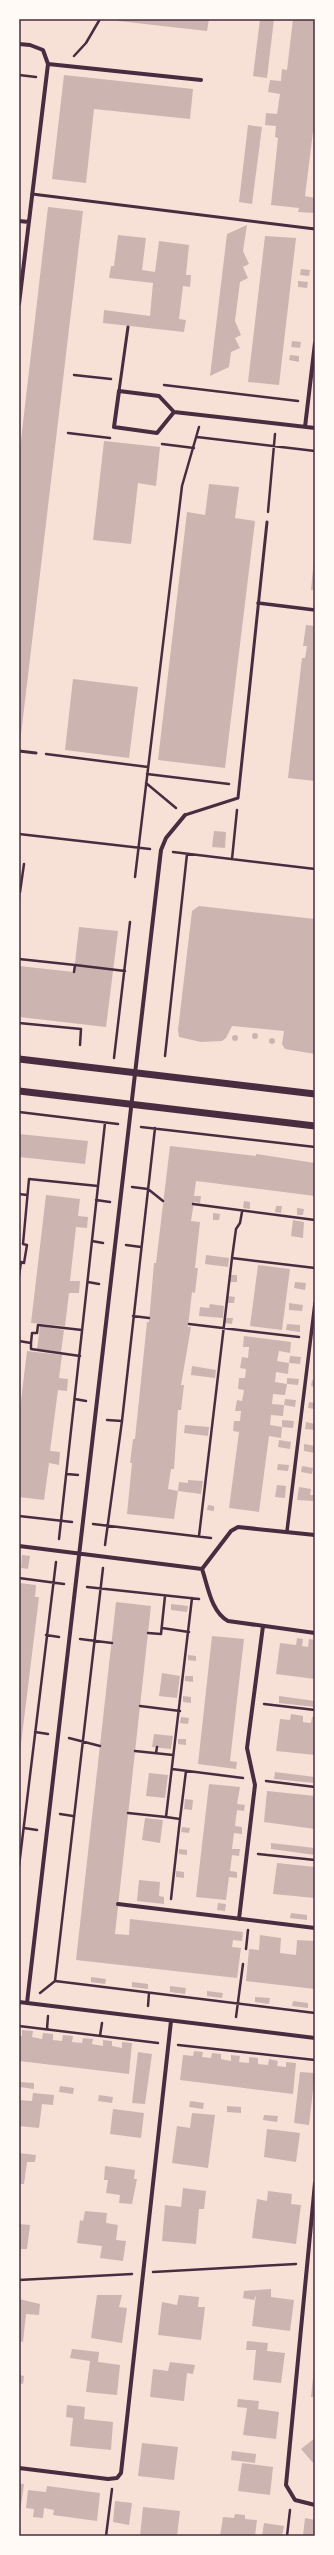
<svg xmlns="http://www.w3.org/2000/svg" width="334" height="2555" font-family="'Asap Condensed',sans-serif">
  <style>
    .building { fill: #ccb4b1 }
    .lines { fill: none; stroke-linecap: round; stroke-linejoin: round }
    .path { stroke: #4a2c40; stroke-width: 2.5 }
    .service { stroke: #4a2c40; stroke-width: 3 }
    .pedestrian { stroke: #4a2c40; stroke-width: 3.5 }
    .minor { stroke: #4a2c40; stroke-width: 4 }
    .tertiary { stroke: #4a2c40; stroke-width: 7 }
    .neatline { fill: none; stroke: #4a2c40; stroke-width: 1.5 }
  </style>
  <rect width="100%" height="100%" fill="#f7e1d7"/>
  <path class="building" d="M118 19H209L207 31 118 21Z
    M260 19H274L267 78 253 76Z
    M293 19H315V132H313L305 196 315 198V213L298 212 299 208 271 205 278 138 275 137 276 126 265 125 266 113 277 114 280 94 268 92 270 80 281 81 282 69 287 70Z
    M64 75 193 89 190 119 94 109 86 183 52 179Z
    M248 125 262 127 252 204 239 202Z
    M48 207 83 211 20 743 19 457Z
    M247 225 243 251 249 264 243 267 248 278 240 282 235 321 241 335 235 338 240 348 231 352 229 367 210 376 227 234Z
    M118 235 146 238 142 270 155 272 159 241 189 245 186 275H191L190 287 183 286 179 319 186 320 184 332 103 323 104 310 150 316 153 283 109 278 111 266H114Z
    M265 236 296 238 279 385 248 382Z
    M301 269 310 270 309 276 300 275Z
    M298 281 308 282 307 288 298 287Z
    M292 341 301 342 300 348 291 347Z
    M290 355 299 356V362L289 360Z
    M104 441 160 447 156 486 138 483 131 544 93 540Z
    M209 484 239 487 235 518 255 521 225 768 158 760 187 512 205 515Z
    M314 558H315V590H311Z
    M306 625 315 626V781L288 778 302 658H305L307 646H303Z
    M73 679 138 687 129 758 65 750Z
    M214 831 226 832 225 848 212 847Z
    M199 906 315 919V1054L285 1049 282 1044 284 1031 232 1026 226 1038 222 1041 201 1042 179 1037 178 1030 192 911Z
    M79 927 118 931 106 1027 19 1017V966L74 972Z
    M252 1036a3 3 0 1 1 6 0a3 3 0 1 1-6 0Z
    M232 1038a3 3 0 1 1 6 0a3 3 0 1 1-6 0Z
    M269 1041a3 3 0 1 1 6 0a3 3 0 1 1-6 0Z
    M19 1134 88 1141 85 1164 19 1157Z
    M170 1146 256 1156V1154L315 1163V1196L196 1181 194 1196H201L200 1203 194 1202 191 1221 200 1222 195 1268H198L195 1293 192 1292 188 1327H191L181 1385H184L181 1410H178L174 1469H171L168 1489 178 1491 174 1519 127 1514 132 1463H130L133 1439H135L147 1322H149L154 1263H156Z
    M46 1195 80 1199 78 1216 88 1217 87 1228 76 1227 70 1281H80L79 1293H69L65 1326 31 1323Z
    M244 1201 250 1202V1209L243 1208Z
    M276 1206H282L281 1213 275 1212Z
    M297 1208 304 1209 303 1215H297Z
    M213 1213 220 1214 219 1220H213Z
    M293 1220 304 1222 303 1238 291 1236Z
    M19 1246H21L20 1254H19Z
    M206 1255 229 1258 228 1267 205 1264Z
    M258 1265 290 1269 282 1330 250 1326Z
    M231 1275H237V1282H230Z
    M295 1282 306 1283 305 1290 294 1288Z
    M228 1296 235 1297 234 1303H228Z
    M289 1303 303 1305 302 1311 289 1310Z
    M210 1304 224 1306 223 1318 199 1316 200 1307 209 1308Z
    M226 1318H233L232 1324 225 1323Z
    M287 1324 300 1325V1332L286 1330Z
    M40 1326 64 1330 61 1352 37 1349Z
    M244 1336 291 1342 290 1353 279 1351 277 1361 289 1363 288 1374 276 1372 275 1382 287 1384 285 1395 273 1394 272 1404 284 1405 283 1416 271 1415 270 1425 282 1427 281 1438 269 1436 259 1512 229 1508 239 1432 233 1431 234 1421H240L241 1411H235L237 1400 242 1401 244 1390 238 1389 239 1378H245L246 1369 240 1368 242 1357 248 1358 249 1347H243Z
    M27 1351 62 1355 59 1378 68 1379 67 1391 58 1390 50 1451 60 1452 59 1465 49 1463 44 1500 19 1497V1417Z
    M290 1356 301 1357 300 1364 289 1363Z
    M192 1366 216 1370 215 1378 191 1375Z
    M287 1378 299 1379 298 1385 287 1384Z
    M312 1380 315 1381V1387L311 1386Z
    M285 1399 296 1400 295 1407 284 1405Z
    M309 1402 315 1403V1409L308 1408Z
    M282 1420 294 1421 293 1428 282 1427Z
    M306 1422 315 1424V1430L305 1429Z
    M185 1425 209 1427 208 1436 184 1433Z
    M279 1440 291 1442 290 1449 278 1447Z
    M304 1444 315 1446V1453L304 1451Z
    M278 1464 289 1465 288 1471 277 1470Z
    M302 1466 313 1468 312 1474 301 1472Z
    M188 1480 203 1481 201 1494 178 1491 179 1482 188 1483Z
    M277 1485 286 1486 285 1498 275 1497Z
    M299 1487 311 1489 310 1495H314L313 1501 297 1500Z
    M208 1505 214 1506V1511L207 1510Z
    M22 1555 30 1556 28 1569 21 1568Z
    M19 1583 36 1585 35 1597H39L20 1752Z
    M116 1602 151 1606 115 1934 129 1935 130 1919 243 1932 242 1941 233 1940 232 1947 241 1948 237 1978 76 1960Z
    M171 1604 188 1606 187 1612 171 1610Z
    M212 1636 244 1639 230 1761 237 1762 236 1769 198 1764Z
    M297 1638 303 1639 302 1646 308 1647 309 1639 315 1640V1679L276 1674 280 1643 296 1645Z
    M188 1655 196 1656V1661L188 1660Z
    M162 1673 180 1676 177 1698 159 1696Z
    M185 1676H193V1682L185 1681Z
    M183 1696 191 1697V1703L183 1702Z
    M279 1696 315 1701V1707L279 1703Z
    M291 1714 303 1716V1722L311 1723 312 1717H315V1755L276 1751 280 1719 290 1720Z
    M181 1717 189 1718 188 1724 180 1723Z
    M154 1734 173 1736 171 1749 152 1747Z
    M178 1739H186V1745L178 1744Z
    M275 1772 315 1777V1783L274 1779Z
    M149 1773 168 1775 165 1798 146 1796Z
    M209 1784 240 1787 237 1804 245 1805 244 1811 237 1810 235 1826 242 1827V1834L234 1833 232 1849H240L239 1856 232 1855 230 1871 237 1872V1878L229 1877 226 1900 196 1897Z
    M267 1791 315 1796V1829L264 1822Z
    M185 1799 193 1800 192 1810 184 1809Z
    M145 1818 163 1820 160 1843 142 1840Z
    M182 1827 190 1828 189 1833 181 1832Z
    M271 1843 315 1848V1855L271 1849Z
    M179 1849 187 1850V1855L179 1854Z
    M277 1863 315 1867V1898L273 1894Z
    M176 1871 184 1872V1878L176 1877Z
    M139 1880 160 1882 159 1896 164 1897V1904L137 1901Z
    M218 1903 226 1904 225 1911 217 1910Z
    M291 1913 307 1915V1920L290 1918Z
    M260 1935 281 1938 280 1953 296 1955 297 1940 315 1941V1989L246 1981 249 1949 259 1950Z
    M91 1977 106 1979 105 1984 91 1982Z
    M132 1982 148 1984V1989L132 1987Z
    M170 1986 186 1988 185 1994 170 1992Z
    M207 1991 223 1993 222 1998 207 1996Z
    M255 1997 270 1998 269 2004 255 2002Z
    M293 2001 308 2003V2008L292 2006Z
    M22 2030 33 2031 32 2037 42 2039 43 2033 53 2034V2040L62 2041 63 2035 73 2036 72 2042 82 2043 83 2038 93 2039 92 2044 103 2046V2040L112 2041V2046L122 2048V2042L132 2043 129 2074 19 2061V2036H22Z
    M194 2051 203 2052 202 2057 211 2058 212 2053 221 2054V2059L231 2061V2055L240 2056 239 2062 249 2063V2057L258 2058V2064L268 2065 269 2059 278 2061 277 2066 286 2067V2062L296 2063 293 2094 180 2080 183 2055 193 2056Z
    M138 2052 152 2054 145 2104 132 2103Z
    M300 2072 315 2073 309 2125 294 2123Z
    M20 2082 34 2083V2089L20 2087Z
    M60 2086 74 2088 73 2094 59 2092Z
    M33 2093 54 2095 53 2105 42 2104 39 2128 19 2126V2100L32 2101Z
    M99 2095 113 2097 112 2103 98 2101Z
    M190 2101 204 2103 203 2109 189 2107Z
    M227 2106 241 2107V2113L227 2112Z
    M113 2109 144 2113 141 2138 110 2134Z
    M192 2113 215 2115 208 2168 172 2163 177 2126 190 2128Z
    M264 2115 278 2116 277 2122 263 2120Z
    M267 2129 300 2133 296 2162 264 2157Z
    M19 2153 36 2155 35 2162H27L24 2184H19Z
    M105 2166 135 2170 134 2179H137L132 2204 119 2203 120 2195 106 2193 108 2180H104Z
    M183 2188 206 2191 204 2209H199L196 2244 162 2241 165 2205 181 2207Z
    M268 2191 292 2194 291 2204 301 2205 296 2244 252 2238 257 2199 267 2201Z
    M85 2211 107 2213 106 2223 118 2225 116 2240 126 2241 123 2261 100 2258 102 2246 77 2243 80 2220 83 2221Z
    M19 2224 30 2225 27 2249H19Z
    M271 2289V2297L294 2300 290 2331 252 2326 256 2295 254 2300 243 2298 244 2291Z
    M97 2295H122L119 2307 127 2308 122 2343 91 2338Z
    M179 2295 199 2297 198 2307H205L201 2340 158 2335 162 2302 177 2305Z
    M19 2299 40 2304 39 2315 26 2314 23 2342 19 2341Z
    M247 2341 268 2343 267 2351 285 2353 281 2383 253 2380 256 2350H246Z
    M72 2349 99 2352 98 2362 120 2365 117 2395 86 2392 90 2361 70 2358Z
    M170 2362 195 2365 193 2374 187 2373 184 2401 150 2397 153 2369 168 2371Z
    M314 2368H315V2397H311Z
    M19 2375 24 2376 23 2384 19 2383Z
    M238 2399 259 2401 258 2409 279 2412 276 2439 243 2435 247 2408 237 2407Z
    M67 2405 85 2407 84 2419 113 2422 111 2450 70 2446 73 2418 66 2417Z
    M315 2438V2465L301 2449Z
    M142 2443 178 2447 174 2480 138 2476Z
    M232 2451 256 2454 255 2463 231 2460Z
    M242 2463 273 2467 270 2495 238 2491Z
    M19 2484H24L20 2512H19Z
    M47 2486 100 2493 97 2521 53 2515 54 2510 44 2508 43 2518 33 2517 34 2509 26 2508 28 2490 46 2492Z
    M115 2501 132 2503 129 2525 113 2522Z
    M143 2507 180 2511 177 2536H140Z
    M235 2514 245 2515V2519L257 2520 255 2536H220L223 2517 234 2518Z
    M305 2518 315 2520V2536H303Z
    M264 2523 284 2526 282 2536H262Z"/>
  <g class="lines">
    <path class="path" d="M74 56 86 43 100 19
      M19 75 36 77
      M74 375 111 379
      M164 385 298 401
      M68 433 110 438
      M197 437 315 451
      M162 444 194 448
      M268 512 275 434
      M46 754 148 767
      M147 774 229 784
      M146 783 176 808
      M19 834 150 849
      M173 852 315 869
      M232 859 237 810
      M135 877 182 486 199 427
      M20 892 24 864
      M19 900V891
      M19 959 75 965 74 972
      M75 965 125 971
      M19 1023 81 1029 80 1045
      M165 1056 187 854
      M114 1058 130 922
      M19 1112 118 1124
      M141 1127 315 1147
      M132 1187 148 1189 163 1201
      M19 1194 27 1195
      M96 1200 110 1202
      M193 1204 315 1220
      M92 1241 103 1243
      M126 1245 141 1247
      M232 1258 315 1268
      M19 1276 21 1262 24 1263 27 1245 23 1244 29 1179 98 1186
      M88 1282 99 1284
      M133 1316 149 1318
      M189 1324 299 1337
      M19 1341 31 1343V1349L80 1356
      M31 1343 32 1333H37L38 1325 82 1330
      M75 1399 86 1401
      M107 1420 122 1421
      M67 1474 78 1475
      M19 1516 72 1522
      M93 1524 211 1538
      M199 1536 232 1258 236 1229 240 1223 242 1212
      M59 1539 105 1123
      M105 1545 122 1421 155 1128
      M19 1578 64 1584
      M87 1587 199 1599
      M162 1628 189 1632
      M148 1633 161 1634 165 1596
      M46 1635 59 1637
      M80 1639 112 1643
      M264 1704 315 1710
      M140 1706 180 1711
      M35 1732 48 1734
      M69 1738 100 1746
      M135 1751 173 1755
      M156 1753 157 1747
      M172 1769 243 1778
      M266 1781 315 1787
      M128 1813 166 1817
      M60 1814 73 1816
      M180 1819 186 1771
      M24 1828 37 1830
      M258 1854 315 1860
      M19 1866 56 1562
      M171 1899 180 1819 166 1817 192 1598
      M246 1949 248 1930
      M55 1981 103 1568
      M55 1981 315 2013
      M40 1993 55 1981
      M148 2006 149 1993
      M236 2017 243 1964
      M19 2026 158 2043
      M47 2029 48 2016
      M100 2036 102 2023
      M178 2045 315 2060
      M153 2272 296 2264
      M19 2280 132 2274
      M106 2536 112 2489
      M287 2536 290 2510"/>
    <path class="service" d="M32 194 315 229
      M119 391 128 327
      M19 751 36 753
      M185 815 238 798 267 522"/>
    <path class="pedestrian" d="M258 603 315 610
      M287 1531 315 1303"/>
    <path class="minor" d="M19 44 30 45 43 50 48 64 19 304
      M48 64 201 80
      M19 221 29 222
      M119 391 159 396 174 412 157 433 114 427Z
      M174 412 315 428
      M305 427 315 343
      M19 1546 202 1569 231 1531 238 1527 315 1535
      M202 1569C208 1586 211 1612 228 1621L315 1633
      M118 1904 315 1928
      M239 1919 255 1785 247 1748 263 1626
      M19 2002 315 2038
      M27 2003 161 850 166 838 185 815
      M315 2183 286 2485 295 2500 315 2505
      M19 2468 108 2479 117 2478 121 2473 171 2021"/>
    <path class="tertiary" d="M19 1059 315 1094
      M19 1091 315 1126"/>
  </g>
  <rect width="334" height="2555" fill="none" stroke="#fffaf5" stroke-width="40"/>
  <rect x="20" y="20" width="294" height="2515" class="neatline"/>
</svg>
